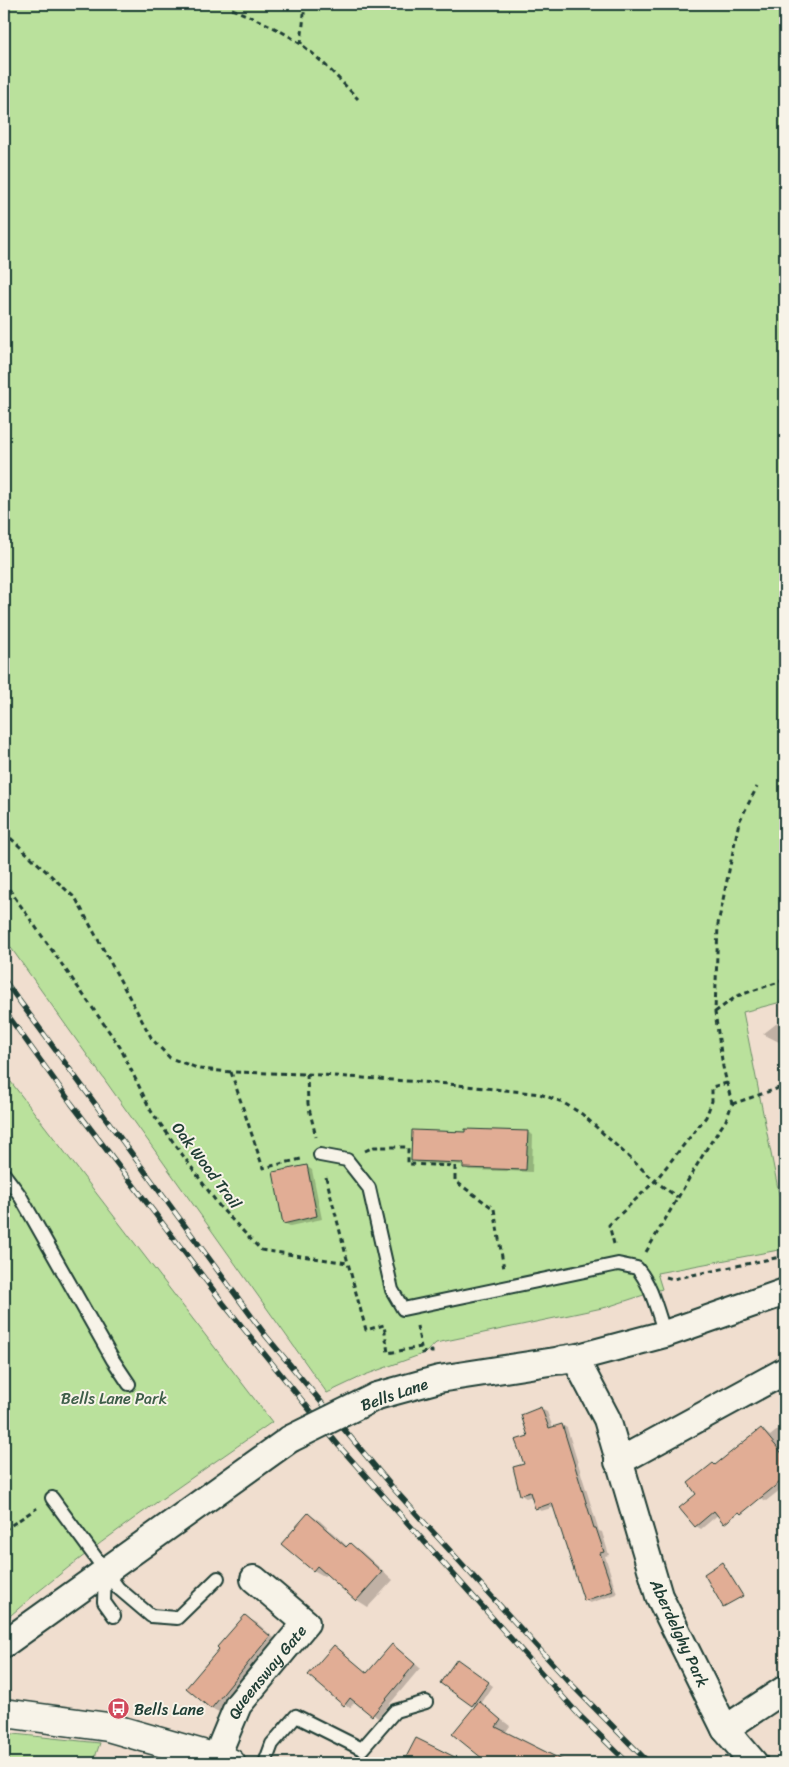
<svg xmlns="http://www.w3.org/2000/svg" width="789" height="1767" font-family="Sriracha,sans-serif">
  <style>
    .green { fill: #bae19c; stroke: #6c8f68 }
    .shadow { fill: #0003 }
    .building { fill: #e1ad95; stroke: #1f3d34 }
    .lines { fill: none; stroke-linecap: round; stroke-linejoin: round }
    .lane-casing { stroke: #1f3d34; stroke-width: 16 }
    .street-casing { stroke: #1f3d34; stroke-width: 30 }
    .secondary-casing { stroke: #1f3d34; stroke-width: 31 }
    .highway-casing { stroke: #1f3d34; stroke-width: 31 }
    .path { stroke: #1f3d34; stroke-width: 3; stroke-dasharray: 5 4; stroke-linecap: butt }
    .lane { stroke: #f7f3e8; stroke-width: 12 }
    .street { stroke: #f7f3e8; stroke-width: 26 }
    .secondary { stroke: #f7f3e8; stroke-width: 28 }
    .highway { stroke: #f7f3e8; stroke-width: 28 }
    .rail-casing { stroke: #1f3d34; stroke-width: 5.5 }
    .rail { stroke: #f7f3e8; stroke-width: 4; stroke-dasharray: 11; stroke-linecap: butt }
    .street-bridge-casing { stroke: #1f3d34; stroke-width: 30; stroke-linecap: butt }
    .street-bridge { stroke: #f7f3e8; stroke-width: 26 }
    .labels { text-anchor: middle; stroke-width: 4; stroke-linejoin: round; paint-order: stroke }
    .street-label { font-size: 16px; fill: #1f3d34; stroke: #f7f3e8 }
    .park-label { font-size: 16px; fill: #3e5e49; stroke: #f7f3e8 }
    .poi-label { font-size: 16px; fill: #1f3d34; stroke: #f7f3e8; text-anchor: start }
  </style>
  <rect width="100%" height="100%" fill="#f0decf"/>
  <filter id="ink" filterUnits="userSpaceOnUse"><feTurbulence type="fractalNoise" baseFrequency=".02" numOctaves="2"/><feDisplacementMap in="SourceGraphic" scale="10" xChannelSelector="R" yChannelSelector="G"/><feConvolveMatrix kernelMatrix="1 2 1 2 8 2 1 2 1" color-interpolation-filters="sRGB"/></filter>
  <g filter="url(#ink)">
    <path class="green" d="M4 4H785V1001L743 1012 785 1224 784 1249 657 1273 662 1289 607 1307 436 1343 425 1353 365 1375 327 1393 4 938Z
      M4 1073 272 1422C181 1486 87 1547 4 1621Z
      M4 1733 100 1743 93 1763H4Z"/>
    <path class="shadow" d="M783 1022 785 1023V1045L763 1034 776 1024Z
      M527 1132 533 1135 532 1172 469 1170 464 1167V1165L417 1163 412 1160Z
      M306 1166 312 1170 322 1219 290 1226 284 1223Z
      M541 1409 547 1412 553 1428 562 1425 567 1428 599 1531 602 1532 609 1555 605 1556 617 1594 590 1603 585 1600 555 1507 541 1511 536 1508 532 1496 526 1498 521 1495 530 1436Z
      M785 1424V1486L766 1501 761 1498 733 1452 761 1429 770 1436Z
      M681 1508H726L701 1529 696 1526Z
      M308 1514 320 1521 348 1547 350 1545 361 1551 393 1580 368 1607 357 1600 327 1574 324 1576 313 1570Z
      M246 1617 257 1623 281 1644 223 1714 211 1708Z
      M397 1648 420 1668 378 1718 355 1701 350 1708 345 1704 339 1649 368 1674Z
      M463 1663 493 1686 481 1704 510 1726 505 1733 565 1763H490L454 1734 476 1707 472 1705Z
      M417 1739 458 1761 456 1763H405Z"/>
    <path class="building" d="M465 1129 528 1131 526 1170 463 1168V1163L411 1161 412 1130 465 1132Z
      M307 1165 317 1216 283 1224 273 1172Z
      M541 1407 549 1428 562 1424 594 1528H596L604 1552 600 1553 613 1591 584 1601 552 1503 535 1509 530 1492 520 1495 513 1467 524 1464 515 1440 528 1436 521 1415Z
      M761 1428 785 1457V1478L741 1514 739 1512 724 1524 714 1511 695 1527 679 1508 696 1494 688 1483 713 1463 715 1465Z
      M308 1513 346 1547 350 1543 382 1572 356 1601 317 1566 313 1571 281 1544Z
      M722 1562 743 1596 723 1607 704 1574Z
      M245 1615 270 1636 211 1709 186 1688 219 1649 217 1647Z
      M392 1644 415 1664 372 1716 350 1698 344 1706 308 1675 334 1645 367 1673Z
      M457 1659 489 1682 472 1706 440 1683Z
      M479 1701 501 1720 496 1727 568 1763H488L452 1734Z
      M416 1738 467 1763H403Z"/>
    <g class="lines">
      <defs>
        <path id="lane" d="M320 1155 347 1160 369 1188 392 1290 403 1309 618 1264 637 1268C652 1286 657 1311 665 1334
          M4 1174 19 1194 113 1360 129 1384
          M52 1498 118 1588 151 1616 177 1618 218 1578
          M105 1573 104 1602 114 1616
          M265 1763 272 1744 296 1716 362 1749 395 1711 426 1702"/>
        <g id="street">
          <path d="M377 1396 439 1379 562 1360"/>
          <path d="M618 1462 785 1371"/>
          <path d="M4 1644 290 1439"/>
          <path d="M725 1729 785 1689"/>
          <path id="s1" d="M216 1758 238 1705 306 1623 254 1579"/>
          <path d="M754 1763 725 1729 659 1596 607 1419 575 1358 665 1334 785 1292"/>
        </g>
        <path id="secondary" d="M562 1360 575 1358"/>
        <path id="highway" d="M4 1713 108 1727 216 1758 231 1763"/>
      </defs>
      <use href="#lane" class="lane-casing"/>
      <use href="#street" class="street-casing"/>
      <use href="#secondary" class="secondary-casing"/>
      <use href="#highway" class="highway-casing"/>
      <path class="path" d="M373 4 381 7H398L400 4
        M232 9C256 19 281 29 302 45 322 60 340 80 358 99
        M301 44 305 4
        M4 832 76 899 152 1039 170 1058 200 1069 231 1072 307 1074 449 1084 540 1094 562 1102 582 1114 655 1181 677 1197
        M4 882 120 1047 151 1111 220 1207 261 1250 348 1263 366 1330 384 1325 388 1353 421 1347 422 1353 432 1351V1354
        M715 1012 737 996 785 980
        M231 1072 263 1168 301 1159
        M307 1074 308 1104 316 1137
        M732 1104 785 1086
        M365 1151 374 1147H408V1164L455 1166V1181L494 1209 504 1269
        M326 1177 348 1263
        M614 1244 609 1225 655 1181 706 1117 712 1101V1087L727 1083
        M646 1252 707 1148 726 1120 732 1104 723 1067 715 1012 718 924 739 822 757 787
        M666 1277 673 1279 785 1256
        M417 1326 421 1347
        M4 1530 37 1508"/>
      <use href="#lane" class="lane"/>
      <use href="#street" class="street"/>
      <use href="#secondary" class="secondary"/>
      <use href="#highway" class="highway"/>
      <defs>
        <path id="rail" d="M4 980 266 1336 393 1488 571 1684 649 1763
          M4 1010 71 1103 223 1303 339 1446 579 1715 628 1763"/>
      </defs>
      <use href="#rail" class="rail-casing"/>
      <use href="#rail" class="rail"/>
      <defs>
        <path id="street-bridge" d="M290 1439 377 1396"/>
      </defs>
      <use href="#street-bridge" class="street-bridge-casing"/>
      <use href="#street-bridge" class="street-bridge"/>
    </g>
  </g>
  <defs>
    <symbol id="bus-disc" viewBox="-11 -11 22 22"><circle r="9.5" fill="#d1495b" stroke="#f7f3e8"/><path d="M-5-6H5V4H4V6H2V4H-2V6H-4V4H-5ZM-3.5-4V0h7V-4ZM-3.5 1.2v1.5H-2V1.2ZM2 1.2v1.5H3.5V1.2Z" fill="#fff"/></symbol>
  </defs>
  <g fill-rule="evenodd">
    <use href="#bus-disc" x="106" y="1696" width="25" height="25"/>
  </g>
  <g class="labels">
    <g class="street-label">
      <text transform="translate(207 1165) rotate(53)" y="6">Oak Wood Trail</text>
      <text transform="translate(394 1394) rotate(-19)" y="6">Bells Lane</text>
      <text transform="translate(680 1633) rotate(65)" y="6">Aberdelghy Park</text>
      <text dy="6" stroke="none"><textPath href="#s1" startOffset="101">Queensway Gate</textPath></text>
    </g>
    <g class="park-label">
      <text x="114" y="1404">Bells Lane Park</text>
    </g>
    <g class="poi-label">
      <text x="134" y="1715">Bells Lane</text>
    </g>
  </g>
  <rect width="789" height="1767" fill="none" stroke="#f7f3e8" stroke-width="20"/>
  <rect x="10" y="10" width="769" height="1747" fill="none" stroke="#1f3d34" stroke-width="2" filter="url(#ink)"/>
</svg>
